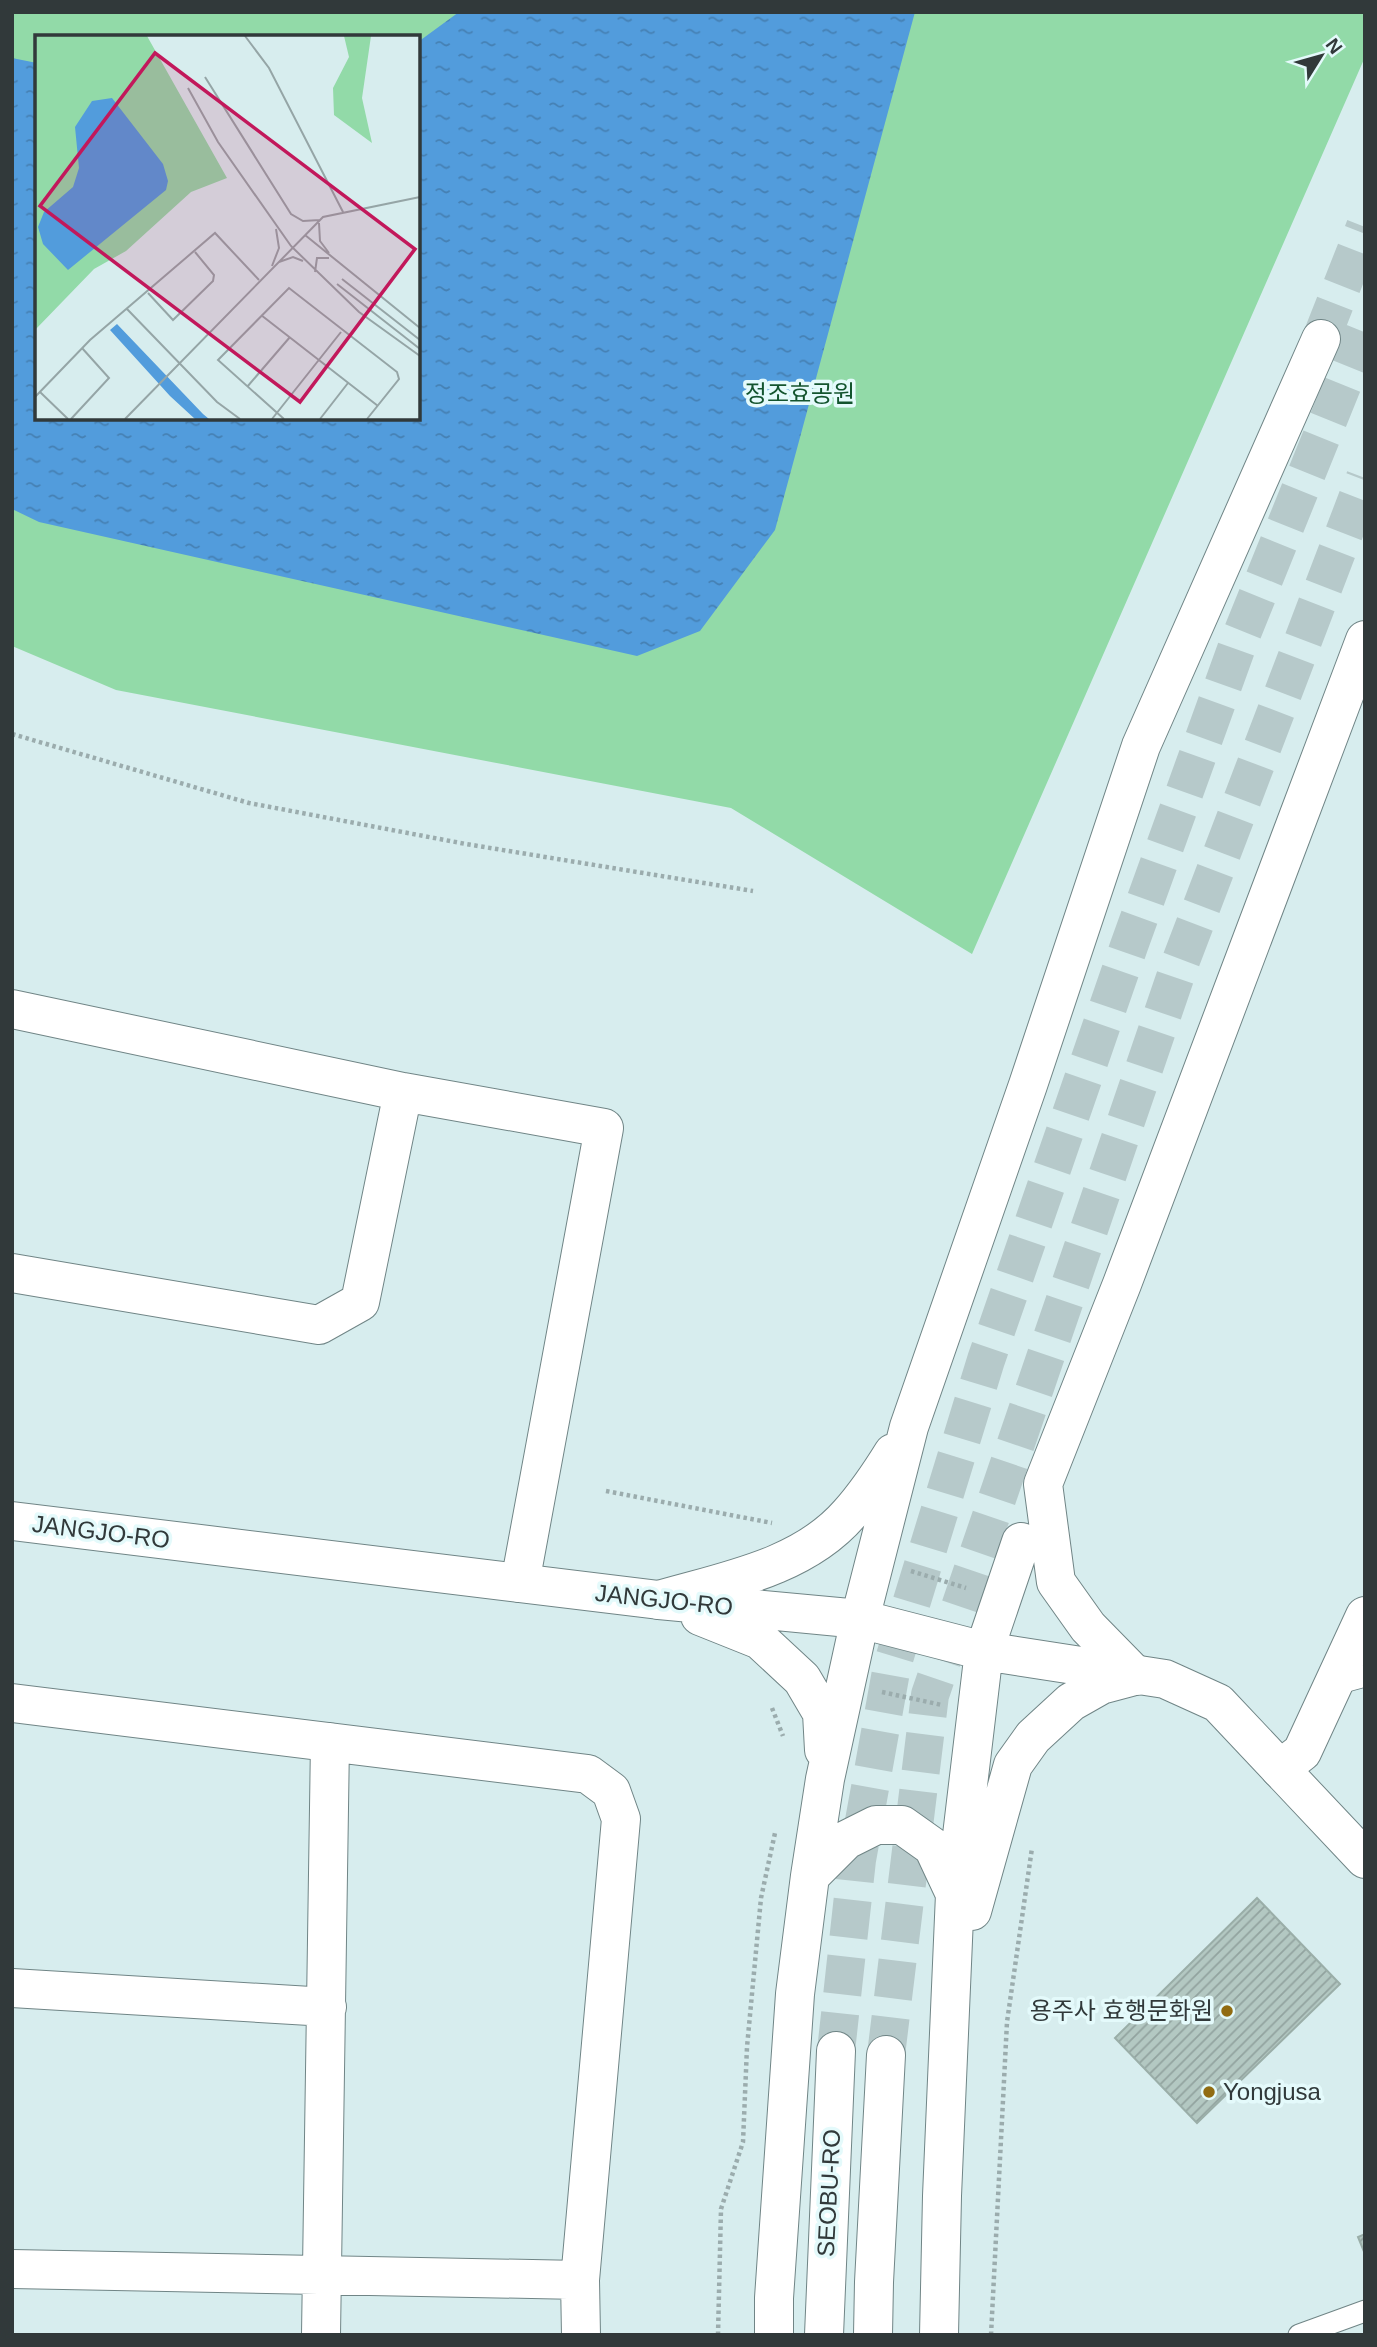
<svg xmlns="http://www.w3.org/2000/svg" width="1377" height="2347" font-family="Helvetica,'Noto Sans KR',sans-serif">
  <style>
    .park { fill: #92daa8; fill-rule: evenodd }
    .water { fill: url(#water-ripples) }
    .building { fill: url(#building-hatch); stroke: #9aaea8; stroke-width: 2 }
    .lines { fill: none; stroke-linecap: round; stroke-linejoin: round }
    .secondary-tunnel { stroke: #b6c9ca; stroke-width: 38; stroke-dasharray: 38 19; stroke-linecap: butt }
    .service-casing { stroke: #708586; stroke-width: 23 }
    .minor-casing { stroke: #708586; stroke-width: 40 }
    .tertiary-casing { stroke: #708586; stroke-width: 40 }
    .secondary-casing { stroke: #708586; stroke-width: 40 }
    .path { stroke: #9bacad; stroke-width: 4.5; stroke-dasharray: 3.5 3.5; stroke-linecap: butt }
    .service { stroke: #fff; stroke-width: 21 }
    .minor { stroke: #fff; stroke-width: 38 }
    .tertiary { stroke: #fff; stroke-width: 38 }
    .secondary { stroke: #fff; stroke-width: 38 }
    .poi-dot { fill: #916c12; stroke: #e4fafb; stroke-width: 2.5 }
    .labels { text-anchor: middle; stroke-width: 7; stroke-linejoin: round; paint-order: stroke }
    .park-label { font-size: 24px; fill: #13542e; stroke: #e4fafb }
    .street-label { font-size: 24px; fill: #31393a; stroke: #e4fafb }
    .poi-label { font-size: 24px; fill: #31393a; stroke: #e4fafb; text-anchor: end }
    .inset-road { fill: none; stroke: #95a5a6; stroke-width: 2 }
    .view { fill: #c2185b; fill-opacity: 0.15; stroke: #c2185b; stroke-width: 3.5 }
    .inset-edge { fill: none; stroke: #31393a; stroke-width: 3.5 }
  </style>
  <defs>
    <pattern id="water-ripples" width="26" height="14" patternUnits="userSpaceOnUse" patternTransform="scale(1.75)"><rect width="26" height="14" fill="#529cdc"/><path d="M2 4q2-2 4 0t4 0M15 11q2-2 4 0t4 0" fill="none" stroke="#4580b3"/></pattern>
    <pattern id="building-hatch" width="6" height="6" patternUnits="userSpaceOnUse" patternTransform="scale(1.75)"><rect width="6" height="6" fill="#b3c8c2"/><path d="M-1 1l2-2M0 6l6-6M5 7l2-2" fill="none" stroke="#92a39f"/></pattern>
  </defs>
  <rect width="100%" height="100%" fill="#d7edee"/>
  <path class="park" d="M12 12H1365V57L972 954 731 808 116 690 12 646ZM37 37H418V418H37Z"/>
  <path class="water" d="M459 12H915L775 530 700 631 637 656 39 522 12 509V58L37 63V418H418V42Z"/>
  <path class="building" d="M1257 1898 1340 1984 1197 2123 1115 2038Z
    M1365 2234V2254L1358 2237Z"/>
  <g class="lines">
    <path class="secondary-tunnel" d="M1321 339 1365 227
      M836 2051 857 1860 892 1666 986 1360 1129 946 1239 641 1365 329
      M886 2055 930 1695 1180 963 1365 478"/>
    <defs>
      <path id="service" d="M1332 1685 1365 1676
        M1299 2335 1365 2311"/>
      <path id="minor" d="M12 1009 403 1092 604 1128 520 1583
        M12 1273 319 1325 360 1302 403 1092
        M12 1703 588 1774 611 1791 621 1819 580 2280 581 2335
        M1280 1769 1302 1752 1365 1616
        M12 1988 327 2007
        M12 2269 580 2280
        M321 2335 330 1742"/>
      <path id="tertiary" d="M12 1521 659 1600 860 1619 984 1651 1165 1679 1218 1703 1365 1859
        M700 1616 760 1640 802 1679 822 1713 824 1750
        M810 1876 846 1840 876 1825H902L933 1847 955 1894
        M972 1911 1013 1765 1033 1737 1071 1702 1101 1685 1131 1677
        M774 2335V2298L795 1994 810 1876 825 1779 860 1619
        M939 2335 942 2196 955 1894 984 1651"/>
      <path id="secondary" d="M659 1600C724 1581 802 1568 849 1514 865 1496 880 1474 893 1453
        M860 1619 909 1427 1028 1085 1141 746 1321 339
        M984 1651 1021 1542
        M1136 1676 1088 1627 1056 1582 1043 1484 1122 1284 1365 640
        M824 2335 836 2051
        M873 2335 874 2282 886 2055"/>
    </defs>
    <use href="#service" class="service-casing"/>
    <use href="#minor" class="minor-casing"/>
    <use href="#tertiary" class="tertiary-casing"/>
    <use href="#secondary" class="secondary-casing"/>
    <path class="path" d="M12 734 249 803 466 844 753 891
      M606 1491 772 1523
      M911 1571 966 1588
      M882 1692 942 1705
      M772 1708 783 1736
      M718 2335 721 2209 743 2142 747 2047 761 1898 775 1833
      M991 2335 1007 2022 1032 1848"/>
    <use href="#service" class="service"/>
    <use href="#minor" class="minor"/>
    <use href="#tertiary" class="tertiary"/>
    <use href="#secondary" class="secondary"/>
  </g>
  <g class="poi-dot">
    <circle cx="1227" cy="2011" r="7"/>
    <circle cx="1209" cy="2092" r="7"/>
  </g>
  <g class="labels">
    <g class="park-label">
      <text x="800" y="402">정조효공원</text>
    </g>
    <g class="street-label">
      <text transform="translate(101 1532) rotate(7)" y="8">JANGJO-RO</text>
      <text transform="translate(664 1600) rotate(6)" y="8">JANGJO-RO</text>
      <text transform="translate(829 2193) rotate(-87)" y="8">SEOBU-RO</text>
    </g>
    <g class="poi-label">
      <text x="1213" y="2019">용주사 효행문화원</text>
      <text x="1223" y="2100" text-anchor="start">Yongjusa</text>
    </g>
  </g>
  <g transform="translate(35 35)">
    <rect width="385" height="385" fill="#d7edee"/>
    <path d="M309 1H336L327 63 337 108 299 80 298 53 314 22Z" fill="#92daa8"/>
    <path d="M0 1H112L192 143 156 157 91 216 59 234 0 295Z" fill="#92daa8"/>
    <path d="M77 63 128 129 133 146 131 155 33 235 8 209 3 192 9 177 38 152 44 133 40 92 57 66ZM82 289 168 379 174 384H160L135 361 75 295Z" fill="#529cdc"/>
    <path class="inset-road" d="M210 1 234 33 308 177M170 42 256 179 268 186 285 185M153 53 183 107 256 211M284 188 285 206 294 218M270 200 385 293M256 211 324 277 385 321M244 227 258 222 268 226M237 231 244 213 241 194M280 237 282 223H294M307 244 385 305M302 249 385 314M113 258 138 285 178 246 179 240 160 217M92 274 182 367 205 384M226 280 343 371M212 352 255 302M5 357 33 384M0 362 55 305 180 198 224 245M36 384 74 343 47 313M90 384 288 182 385 162M237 384 306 297M249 384 183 325 254 253 362 337 364 344 332 384M285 384 313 348"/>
    <path class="view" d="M120 18 380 214 265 367 5 171Z"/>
    <rect width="385" height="385" class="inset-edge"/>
  </g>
  <rect width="1377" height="2347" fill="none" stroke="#31393a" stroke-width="28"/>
  <g transform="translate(1321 56) rotate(53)" stroke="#e4fafb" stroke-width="5" paint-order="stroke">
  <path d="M0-5L12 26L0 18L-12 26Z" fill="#31393a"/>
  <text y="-10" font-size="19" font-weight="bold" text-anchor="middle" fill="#31393a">N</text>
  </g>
</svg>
